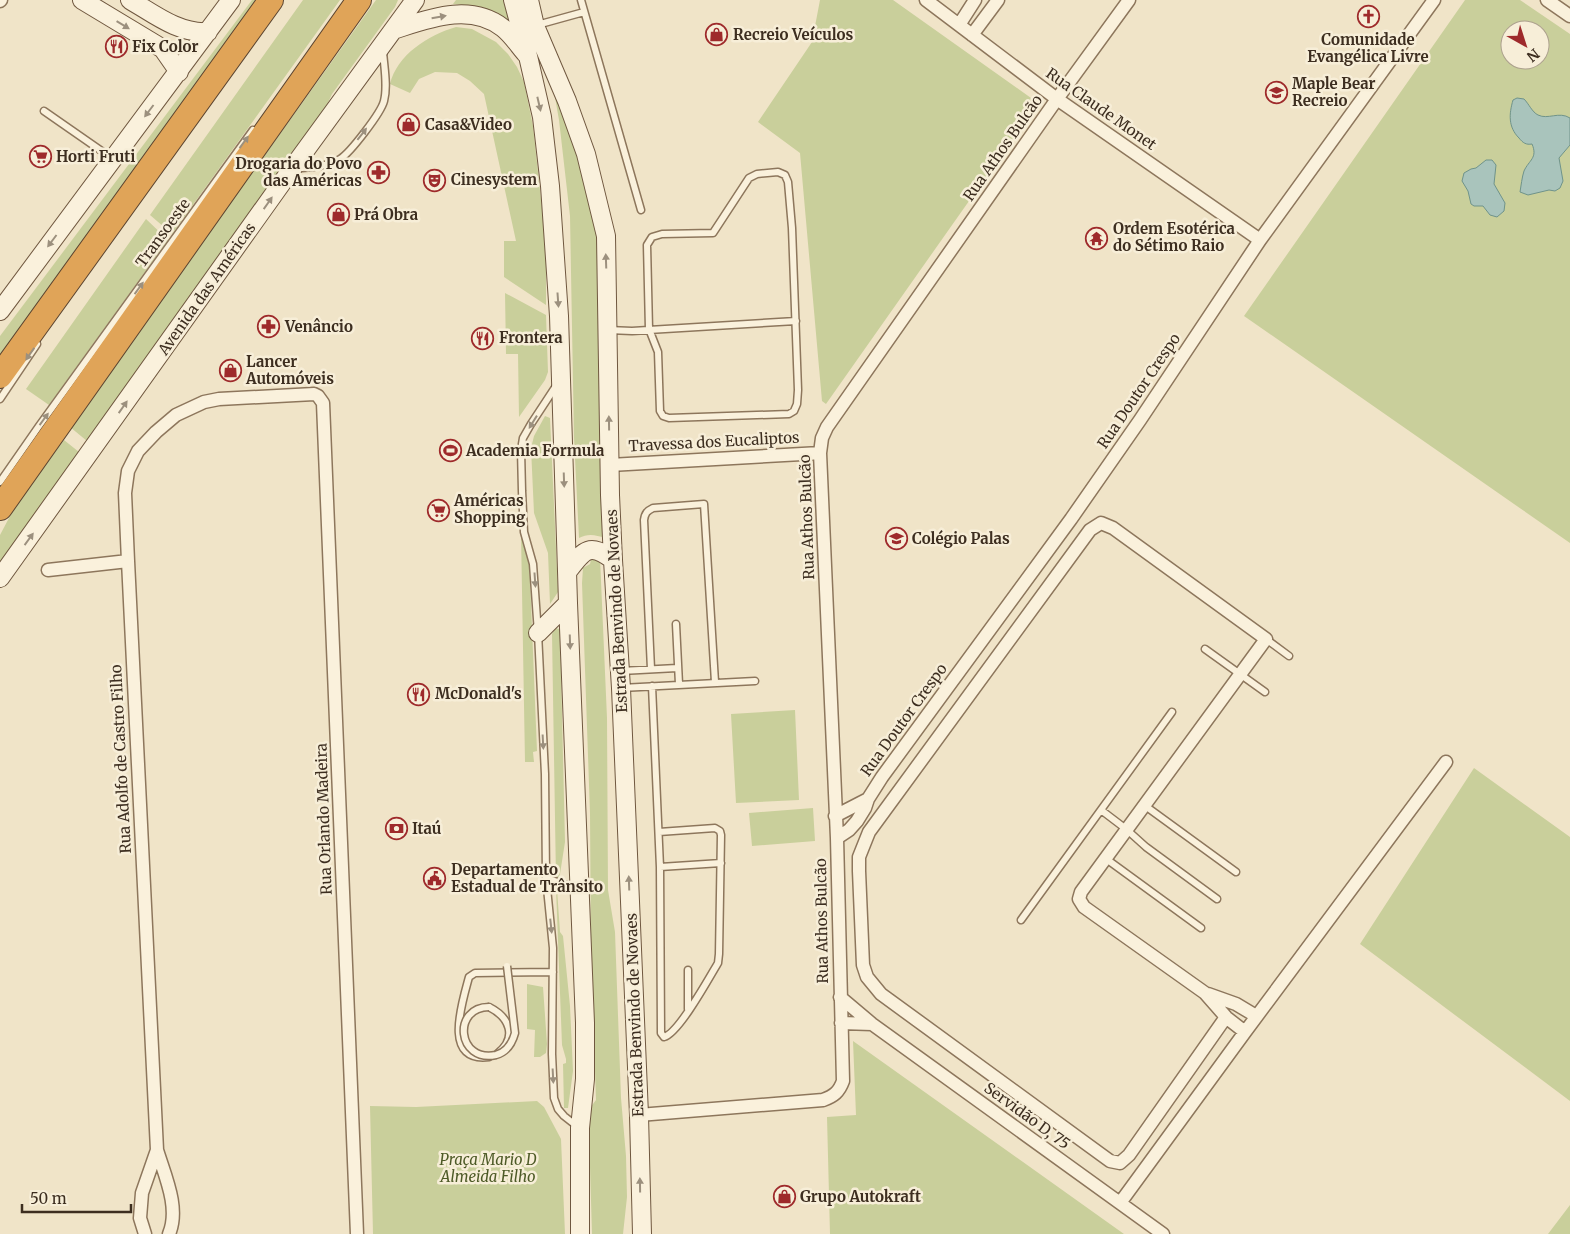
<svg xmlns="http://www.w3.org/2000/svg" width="1570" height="1234" font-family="Merriweather,serif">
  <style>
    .green { fill: #c9cf9b; fill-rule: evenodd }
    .water { fill: #a9c4bc; stroke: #6f938a }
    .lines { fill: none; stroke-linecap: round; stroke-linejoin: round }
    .lane-casing { stroke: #8d765c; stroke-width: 9 }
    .street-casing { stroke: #8d765c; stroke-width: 15 }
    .secondary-casing { stroke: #6f573f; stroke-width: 20 }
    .highway-casing { stroke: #5b4430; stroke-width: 26 }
    .lane { stroke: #faf1dc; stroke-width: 6 }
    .street { stroke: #faf1dc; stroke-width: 12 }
    .secondary { stroke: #faf1dc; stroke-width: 18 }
    .highway { stroke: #e0a458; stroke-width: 24 }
    .lane-bridge-casing { stroke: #8d765c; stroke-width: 9; stroke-linecap: butt }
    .lane-bridge { stroke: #faf1dc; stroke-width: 6 }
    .oneway { fill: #9c907e }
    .labels { text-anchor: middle; stroke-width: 5; stroke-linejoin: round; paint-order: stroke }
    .poi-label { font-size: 15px; font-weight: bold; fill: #3d2e20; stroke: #f7eed8; text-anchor: start }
    .street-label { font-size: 15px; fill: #3d2e20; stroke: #f7eed8 }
    .park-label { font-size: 15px; font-style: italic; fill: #4d5a26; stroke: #f7eed8 }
  </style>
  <rect width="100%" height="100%" fill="#f0e4c8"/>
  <path class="green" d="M252 0H262L0 358V336Z
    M303 0H340L172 234 150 215Z
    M376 0H398L395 7 332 94 320 120 207 272 87 441 70 427Z
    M456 0H503L509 21 472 6 453 4Z
    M820 0H893L1038 103 826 404 822 401 800 153 758 122 812 42Z
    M1465 0H1520L1570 34V543L1244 316ZM1510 30H1540V60H1510Z
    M456 27 472 29 496 42 508 54 517 67 524 82 533 126 546 245V305L504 277V241H516L484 94 470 81 457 73 435 72 419 79 410 93 390 84C397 55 428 35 456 27Z
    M552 80 586 166 598 222V349L605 538C596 535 588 533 579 538L574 438 570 216 559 120Z
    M146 219 168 240 49 405 26 389Z
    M505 293 546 315 548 372 545 380 519 417 518 354H506Z
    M545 416 550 418 558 592 550 604 548 553 534 513 531 448 534 436Z
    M64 440 79 452 0 563V535L18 501Z
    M521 534 529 554 537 751 533 752 534 762H525Z
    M592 555 600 558 607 718 608 890 615 932 621 1098 626 1156 627 1197 623 1234H592L589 1134 590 1108 596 1100 591 955 590 813 582 583 583 568 590 564Z
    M555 628 560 629 565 842 560 874 558 880 556 879 552 634Z
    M795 710 799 800 736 803 731 714Z
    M1474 768 1570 837V1101L1360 944Z
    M813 808 815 841 752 846 749 813Z
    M556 888 557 889 560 932 563 936 570 1006 573 1071 568 1108H564L563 1064 566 1063V1059L562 1045Z
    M527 984 543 987 547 1044 546 1053 540 1057H534L535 1030 527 1029Z
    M853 1041 1124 1234H830L827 1117 856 1115Z
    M537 1101 544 1107 561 1139 565 1234H373L370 1106 416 1107Z
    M1570 1205V1234H1548Z"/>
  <path class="water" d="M1517 98 1524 99C1529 104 1532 112 1538 115 1548 120 1559 111 1570 118V145L1559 158 1563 181 1560 188 1555 191 1549 190 1528 195 1520 192C1521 186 1522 177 1524 171 1529 160 1538 158 1532 144 1526 145 1523 143 1519 138 1508 127 1509 114 1513 100Z
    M1486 160H1492L1496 165 1494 184 1505 203 1504 211 1497 217 1490 215 1483 206H1474L1471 204 1468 191 1462 181 1464 173 1471 169 1476 168Z"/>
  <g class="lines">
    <defs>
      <path id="lane" d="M581 0 641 210
        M537 25 584 12
        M44 111 113 159
        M295 169C309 167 328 167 340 159 350 153 381 113 384 101 388 86 384 67 383 51
        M778 172 785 175 788 182 792 228 798 390 797 404 794 411 789 414 669 418 663 416 660 411 658 352 649 329 647 245 652 237 662 234 713 233 749 178 757 174Z
        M608 330 632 331 796 321
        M556 386 531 424 523 438 521 450 522 491 524 532 533 564 538 633 545 774 546 878 553 948 552 1054 554 1098 558 1109 564 1116 578 1127
        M0 399 37 344
        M0 482 39 426 253 130
        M676 624 679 684
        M1266 639 1289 656
        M1205 649 1265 692
        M651 669 644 520C645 513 647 511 653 508L704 504 715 682
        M621 671 677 668
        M652 686 660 867 661 1033 664 1037C679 1033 709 978 718 963L719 954 721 835 720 831 715 828 659 832
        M621 688 755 681
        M1144 805 1236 872
        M1101 810 1126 829 1146 847 1217 899
        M1105 858 1201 928
        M660 867 721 863
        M546 878 578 889
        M1021 920 1172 712
        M688 970V1009
        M489 1007C509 1017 518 1037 498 1053
        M489 1057C442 1063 462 1003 469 977L475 973 553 972"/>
      <path id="street" d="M926 0 1057 99 1260 240
        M1547 0 1570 16
        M0 1 1 0
        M959 25 975 0
        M972 35 998 0
        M610 465 820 453
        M48 570 128 561
        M835 816 868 799
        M837 838 849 830 857 821 865 808 868 799 882 777 1071 519 1140 420 1260 240 1434 0
        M1208 994 1236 1004 1256 1016
        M840 997 872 1024 1163 1234
        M1226 1017 1129 1155 1120 1163 1110 1161 881 994 867 977 863 965 859 871V857L869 832 1090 530 1101 523 1113 528 1266 639 1081 892 1079 899 1084 907 1205 993 1226 1017 1227 1018 1245 1032
        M841 1023 872 1024
        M639 1115 823 1100C834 1096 839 1092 843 1081L837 838 820 453 822 438 827 427 1057 99 1129 0
        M1120 1203 1245 1032 1446 762
        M145 1234 140 1218 142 1193 157 1150
        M169 1234C180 1208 165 1176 157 1150L128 561 125 493 128 471 138 451 156 432 176 415 204 402 219 399 314 394 318 396 323 403 357 1234"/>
      <path id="secondary" d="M82 0 155 44 163 49 179 72
        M130 0C154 14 179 34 208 32
        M513 0 528 56 542 117 550 186 559 316 568 603 585 1023V1079L580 1128V1234
        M529 0 535 26 567 101 586 154 606 236 610 495 613 560 621 688 639 1115 642 1234
        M393 30C428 19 470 2 503 28 512 35 519 46 526 54
        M0 311 231 0
        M568 571C584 550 589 542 613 560
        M0 578 291 170 415 0
        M538 633 568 603"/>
      <path id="highway" d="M0 376 271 0
        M0 508 359 0"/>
    </defs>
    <use href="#lane" class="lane-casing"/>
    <use href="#street" class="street-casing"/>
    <use href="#secondary" class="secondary-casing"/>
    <use href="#highway" class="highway-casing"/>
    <use href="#lane" class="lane"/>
    <use href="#street" class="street"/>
    <use href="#secondary" class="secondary"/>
    <use href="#highway" class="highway"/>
    <defs>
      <path id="lane-bridge" d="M489 1007C452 1007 457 1063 496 1055 507 1052 512 1044 515 1033L507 966"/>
    </defs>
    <use href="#lane-bridge" class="lane-bridge-casing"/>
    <use href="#lane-bridge" class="lane-bridge"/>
  </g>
  <defs><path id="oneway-solid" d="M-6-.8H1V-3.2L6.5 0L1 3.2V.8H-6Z" transform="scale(1.25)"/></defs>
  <g class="oneway">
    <use href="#oneway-solid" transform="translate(439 17) rotate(-10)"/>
    <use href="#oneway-solid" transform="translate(123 25) rotate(31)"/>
    <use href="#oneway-solid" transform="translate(539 104) rotate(77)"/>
    <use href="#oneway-solid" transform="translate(149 111) rotate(127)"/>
    <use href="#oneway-solid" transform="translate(362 134) rotate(-52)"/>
    <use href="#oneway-solid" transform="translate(244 142) rotate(-54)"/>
    <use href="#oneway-solid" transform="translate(268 203) rotate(-55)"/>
    <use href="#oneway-solid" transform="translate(52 241) rotate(127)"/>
    <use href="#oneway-solid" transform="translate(606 261) rotate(-92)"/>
    <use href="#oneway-solid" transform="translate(139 288) rotate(-54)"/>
    <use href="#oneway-solid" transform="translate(558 300) rotate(86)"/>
    <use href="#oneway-solid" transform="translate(30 354) rotate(125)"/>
    <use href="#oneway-solid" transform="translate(123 407) rotate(-55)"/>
    <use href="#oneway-solid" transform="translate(44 419) rotate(-54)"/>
    <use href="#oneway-solid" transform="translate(533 422) rotate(122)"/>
    <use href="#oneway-solid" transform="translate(609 423) rotate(-91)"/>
    <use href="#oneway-solid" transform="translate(564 480) rotate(88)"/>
    <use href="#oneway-solid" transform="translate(29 539) rotate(-54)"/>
    <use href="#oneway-solid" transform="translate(535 580) rotate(86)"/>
    <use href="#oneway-solid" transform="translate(570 642) rotate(88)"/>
    <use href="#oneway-solid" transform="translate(543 742) rotate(87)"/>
    <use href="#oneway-solid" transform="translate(629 883) rotate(-92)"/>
    <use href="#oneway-solid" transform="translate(551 926) rotate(84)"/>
    <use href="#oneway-solid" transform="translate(553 1076) rotate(87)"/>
    <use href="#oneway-solid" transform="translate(640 1185) rotate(-91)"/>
  </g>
  <defs>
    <symbol id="church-ring" viewBox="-11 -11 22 22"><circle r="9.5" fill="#f7eed8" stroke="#9e2a2b" stroke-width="1.5"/><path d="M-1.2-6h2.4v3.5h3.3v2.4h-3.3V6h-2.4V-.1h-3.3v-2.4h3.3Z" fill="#9e2a2b"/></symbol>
    <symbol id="shop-ring" viewBox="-11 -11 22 22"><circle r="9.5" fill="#f7eed8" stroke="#9e2a2b" stroke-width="1.5"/><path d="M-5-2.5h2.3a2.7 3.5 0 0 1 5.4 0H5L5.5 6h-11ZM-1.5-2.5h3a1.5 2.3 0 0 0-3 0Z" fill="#9e2a2b"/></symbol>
    <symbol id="restaurant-ring" viewBox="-11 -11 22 22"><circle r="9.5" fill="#f7eed8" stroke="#9e2a2b" stroke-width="1.5"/><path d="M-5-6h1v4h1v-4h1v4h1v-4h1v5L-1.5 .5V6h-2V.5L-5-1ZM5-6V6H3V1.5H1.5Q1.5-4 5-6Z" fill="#9e2a2b"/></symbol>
    <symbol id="school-ring" viewBox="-11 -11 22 22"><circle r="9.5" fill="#f7eed8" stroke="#9e2a2b" stroke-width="1.5"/><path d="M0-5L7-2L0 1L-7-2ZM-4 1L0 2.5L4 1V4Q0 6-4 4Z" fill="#9e2a2b"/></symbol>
    <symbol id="supermarket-ring" viewBox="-11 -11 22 22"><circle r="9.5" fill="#f7eed8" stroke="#9e2a2b" stroke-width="1.5"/><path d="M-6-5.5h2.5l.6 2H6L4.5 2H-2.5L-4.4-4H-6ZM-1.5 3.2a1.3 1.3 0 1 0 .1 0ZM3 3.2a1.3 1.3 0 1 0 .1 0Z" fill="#9e2a2b"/></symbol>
    <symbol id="pharmacy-ring" viewBox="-11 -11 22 22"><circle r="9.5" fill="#f7eed8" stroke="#9e2a2b" stroke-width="1.5"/><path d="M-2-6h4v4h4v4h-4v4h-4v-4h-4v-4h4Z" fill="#9e2a2b"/></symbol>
    <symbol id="theatre-ring" viewBox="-11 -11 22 22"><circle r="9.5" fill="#f7eed8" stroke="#9e2a2b" stroke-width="1.5"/><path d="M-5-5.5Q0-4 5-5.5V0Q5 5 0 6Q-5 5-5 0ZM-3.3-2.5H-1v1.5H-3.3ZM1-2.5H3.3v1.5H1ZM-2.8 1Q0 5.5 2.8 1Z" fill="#9e2a2b"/></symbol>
    <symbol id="temple-ring" viewBox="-11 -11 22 22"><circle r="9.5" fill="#f7eed8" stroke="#9e2a2b" stroke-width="1.5"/><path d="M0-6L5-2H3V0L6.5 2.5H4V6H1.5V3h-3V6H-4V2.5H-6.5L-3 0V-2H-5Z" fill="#9e2a2b"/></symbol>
    <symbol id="stadium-ring" viewBox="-11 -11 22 22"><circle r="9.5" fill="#f7eed8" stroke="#9e2a2b" stroke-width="1.5"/><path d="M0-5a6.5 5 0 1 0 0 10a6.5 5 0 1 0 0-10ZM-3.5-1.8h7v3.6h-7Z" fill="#9e2a2b"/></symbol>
    <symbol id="bank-ring" viewBox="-11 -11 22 22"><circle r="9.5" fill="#f7eed8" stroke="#9e2a2b" stroke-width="1.5"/><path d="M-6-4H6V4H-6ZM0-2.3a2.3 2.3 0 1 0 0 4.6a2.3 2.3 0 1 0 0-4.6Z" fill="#9e2a2b"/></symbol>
    <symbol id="civic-ring" viewBox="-11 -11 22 22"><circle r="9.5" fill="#f7eed8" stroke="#9e2a2b" stroke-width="1.5"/><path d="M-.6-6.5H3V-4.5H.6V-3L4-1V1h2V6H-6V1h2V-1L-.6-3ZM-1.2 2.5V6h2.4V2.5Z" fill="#9e2a2b"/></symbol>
  </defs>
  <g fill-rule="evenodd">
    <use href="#church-ring" x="1356" y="4" width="25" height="25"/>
    <use href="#shop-ring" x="704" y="22" width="25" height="25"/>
    <use href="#restaurant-ring" x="104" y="34" width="25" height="25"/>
    <use href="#school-ring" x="1264" y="80" width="25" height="25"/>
    <use href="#shop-ring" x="396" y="112" width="25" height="25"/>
    <use href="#supermarket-ring" x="28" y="144" width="25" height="25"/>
    <use href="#pharmacy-ring" x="366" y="160" width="25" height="25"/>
    <use href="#theatre-ring" x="422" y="168" width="25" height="25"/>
    <use href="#shop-ring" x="326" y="202" width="25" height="25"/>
    <use href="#temple-ring" x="1084" y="226" width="25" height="25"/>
    <use href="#pharmacy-ring" x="256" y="314" width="25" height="25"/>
    <use href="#restaurant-ring" x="470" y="326" width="25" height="25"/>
    <use href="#shop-ring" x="218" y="358" width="25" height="25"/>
    <use href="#stadium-ring" x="438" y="438" width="25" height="25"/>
    <use href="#supermarket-ring" x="426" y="498" width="25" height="25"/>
    <use href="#school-ring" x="884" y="526" width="25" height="25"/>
    <use href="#restaurant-ring" x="406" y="682" width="25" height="25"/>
    <use href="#bank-ring" x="384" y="816" width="25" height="25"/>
    <use href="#civic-ring" x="422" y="866" width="25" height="25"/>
    <use href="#shop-ring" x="772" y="1184" width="25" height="25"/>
  </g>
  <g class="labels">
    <g class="poi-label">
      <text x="733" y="40">Recreio Veículos</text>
      <text x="1368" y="45" text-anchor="middle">Comunidade<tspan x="1368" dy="17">Evangélica Livre</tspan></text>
      <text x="132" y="52">Fix Color</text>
      <text x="1292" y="89">Maple Bear<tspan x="1292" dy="17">Recreio</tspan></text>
      <text x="425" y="130">Casa&amp;Video</text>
      <text x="56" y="162">Horti Fruti</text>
      <text x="362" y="169" text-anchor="end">Drogaria do Povo<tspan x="362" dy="17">das Américas</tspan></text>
      <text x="451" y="185">Cinesystem</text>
      <text x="354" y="220">Prá Obra</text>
      <text x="1113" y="234">Ordem Esotérica<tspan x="1113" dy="17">do Sétimo Raio</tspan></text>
      <text x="285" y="332">Venâncio</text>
      <text x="499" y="343">Frontera</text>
      <text x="246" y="367">Lancer<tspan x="246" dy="17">Automóveis</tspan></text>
      <text x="466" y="456">Academia Formula</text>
      <text x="454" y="506">Américas<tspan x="454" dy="17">Shopping</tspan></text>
      <text x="912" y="544">Colégio Palas</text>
      <text x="435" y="699">McDonald's</text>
      <text x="412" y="834">Itaú</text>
      <text x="451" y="875">Departamento<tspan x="451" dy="17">Estadual de Trânsito</tspan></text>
      <text x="800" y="1202">Grupo Autokraft</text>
    </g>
    <g class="street-label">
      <text transform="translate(1101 109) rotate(35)" y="5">Rua Claude Monet</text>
      <text transform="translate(1003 148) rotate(-55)" y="5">Rua Athos Bulcão</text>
      <text transform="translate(163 233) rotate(-54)" y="5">Transoeste</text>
      <text transform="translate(207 289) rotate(-55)" y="5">Avenida das Américas</text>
      <text transform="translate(1139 391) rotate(-56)" y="5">Rua Doutor Crespo</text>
      <text transform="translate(714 442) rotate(-3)" y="5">Travessa dos Eucaliptos</text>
      <text transform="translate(807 517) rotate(-92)" y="5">Rua Athos Bulcão</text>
      <text transform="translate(617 611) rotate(-93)" y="5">Estrada Benvindo de Novaes</text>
      <text transform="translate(904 720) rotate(-54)" y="5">Rua Doutor Crespo</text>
      <text transform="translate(121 759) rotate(-93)" y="5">Rua Adolfo de Castro Filho</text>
      <text transform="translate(324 819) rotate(-92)" y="5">Rua Orlando Madeira</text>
      <text transform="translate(822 921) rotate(-91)" y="5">Rua Athos Bulcão</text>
      <text transform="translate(635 1015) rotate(-92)" y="5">Estrada Benvindo de Novaes</text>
      <text transform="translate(1027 1116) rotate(36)" y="5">Servidão D, 75</text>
    </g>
    <g class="park-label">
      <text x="488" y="1165">Praça Mario D<tspan x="488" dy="17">Almeida Filho</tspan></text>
    </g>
  </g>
  <g transform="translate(1525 45) rotate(141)"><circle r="24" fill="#f7eed8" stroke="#ada18e"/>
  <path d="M0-4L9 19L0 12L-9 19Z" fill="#9e2a2b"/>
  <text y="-8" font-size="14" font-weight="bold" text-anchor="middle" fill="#3d2e20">N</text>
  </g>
  <path d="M22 1204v8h109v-8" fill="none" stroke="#3d2e20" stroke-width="2.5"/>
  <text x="30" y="1204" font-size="15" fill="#3d2e20" stroke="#f7eed8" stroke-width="4" paint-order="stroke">50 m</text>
</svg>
